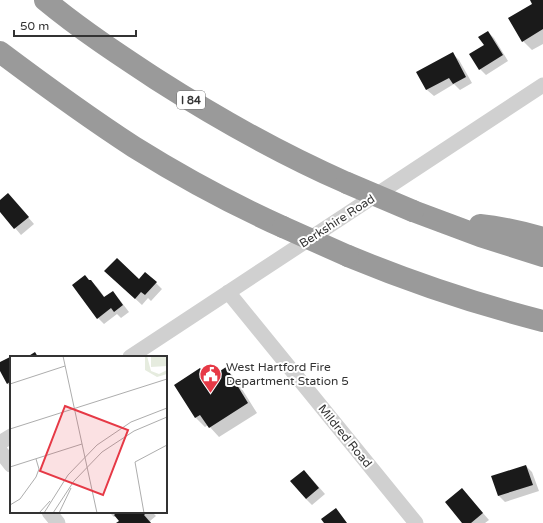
<svg xmlns="http://www.w3.org/2000/svg" width="543" height="523" font-family="'Varela Round',sans-serif">
  <style>
    .shadow { fill: #0003 }
    .building { fill: #1a1a1a }
    .lines { fill: none; stroke-linecap: round; stroke-linejoin: round }
    .minor { stroke: #d0d0d0; stroke-width: 15 }
    .motorway { stroke: #9a9a9a; stroke-width: 22 }
    .motorway-bridge { stroke: #9a9a9a; stroke-width: 22 }
    .labels { text-anchor: middle; stroke-width: 4; stroke-linejoin: round; paint-order: stroke }
    .shield { fill: #fff; stroke: #707070; stroke-width: 1 }
    .shield-label { font-size: 11px; font-weight: bold; fill: #333 }
    .street-label { font-size: 12px; fill: #333; stroke: #fff }
    .poi-label { font-size: 12px; fill: #333; stroke: #fff; text-anchor: start }
    .inset-road { fill: none; stroke: #adadad; stroke-width: 1 }
    .view { fill: #e63946; fill-opacity: 0.15; stroke: #e63946; stroke-width: 2 }
    .inset-edge { fill: none; stroke: #333; stroke-width: 2 }
  </style>
  <rect width="100%" height="100%" fill="#fff"/>
  <path class="shadow" d="M531 0H543V44L532 50 523 41 533 4Z
    M488 32 494 38 508 61 486 75 480 69Z
    M452 53 459 60 472 83 460 90 454 84 434 96 427 90 418 73Z
    M0 201H14L34 224 21 235 0 210Z
    M112 277 156 283 162 289 151 301 148 298 142 305Z
    M90 281H91L98 288 105 298 112 293 119 299 129 312 121 318 117 314 104 324 98 318Z
    M11 357V387L7 383 0 369V363Z
    M200 369 210 379 226 369 235 378 257 413 219 437 208 425 205 427 196 418 175 385Z
    M526 466 532 472 539 491 505 502 498 495Z
    M310 477 325 494 312 505 306 499Z
    M462 489 489 520 485 523H463Z
    M109 512H152L156 516 150 521 151 523H118L120 521 116 516 114 517Z"/>
  <path class="building" d="M530 0H543V29L522 42 508 18 532 4Z
    M488 31 503 55 479 70 469 54 484 45 478 37Z
    M453 52 466 77 453 84 449 78 426 90 416 72Z
    M8 193 29 217 14 229 0 212V200Z
    M117 258 139 279 145 272 157 282 145 295 141 292 135 299 104 271Z
    M85 275 89 280H91L104 297 113 291 123 305 114 312 111 308 97 319 72 285Z
    M35 352 38 357H27Z
    M14 355 15 357H11V381L7 384 0 371V362Z
    M226 367 248 403 209 428 200 415 195 418 174 385 200 368 208 379Z
    M526 465 533 485 498 496 491 476Z
    M304 470 319 488 306 499 290 481Z
    M462 488 483 513 471 523H462L445 502Z
    M336 508 347 523H324L321 519Z
    M117 512H147L144 515 151 523H116L119 521 114 515Z"/>
  <g class="lines">
    <path class="minor" d="M228 292 416 523
      M130 357 543 85
      M0 443 11 436
      M0 451 11 465
      M49 512 58 523"/>
    <path class="motorway" d="M45 0C80 29 118 54 156 79 217 118 281 154 347 183
      M0 52C44 85 88 117 134 147 182 177 232 204 283 227
      M413 211 480 236 543 256
      M480 225C501 227 522 232 543 238
      M348 256C411 282 476 304 543 321"/>
    <path class="motorway-bridge" d="M347 183 413 211
      M283 227 348 256"/>
  </g>
  <defs>
    <symbol id="civic-pin" viewBox="-11 -11 22 30"><path d="M0 17L-7.5 6A9.5 9.5 0 1 1 7.5 6Z" fill="#e63946" stroke="#fff"/><path d="M-.6-6.5H3V-4.5H.6V-3L4-1V1h2V6H-6V1h2V-1L-.6-3ZM-1.2 2.5V6h2.4V2.5Z" fill="#fff"/></symbol>
  </defs>
  <g fill-rule="evenodd">
    <use href="#civic-pin" x="198" y="362" width="25" height="34"/>
  </g>
  <g class="labels">
    <rect class="shield" x="177" y="91" width="28" height="18" rx="3"/>
    <g class="shield-label">
      <text x="191" y="104">I 84</text>
    </g>
    <g class="street-label">
      <text transform="translate(337 221) rotate(-33)" y="4">Berkshire Road</text>
      <text transform="translate(345 436) rotate(51)" y="4">Mildred Road</text>
    </g>
    <g class="poi-label">
      <text x="226" y="371">West Hartford Fire<tspan x="226" dy="14">Department Station 5</tspan></text>
    </g>
  </g>
  <g transform="translate(10 356)">
    <rect width="157" height="157" fill="#fff"/>
    <path d="M135 0H137L141 15 149 18 157 14V18L147 21 135 14ZM141 0H156L157 10 141 11Z" fill="#e6ecdf"/>
    <path class="inset-road" d="M53 0 87 157M0 28 55 10M0 73 157 23M0 111 72 88M0 149 10 143 26 121 29 113 26 103M29 157 40 145M34 157 58 119 87 89 121 66 157 52M43 157 64 125 92 96 124 75 157 61M49 157 61 132M134 157 125 106 157 89"/>
    <path class="view" d="M55 50 118 74 93 139 30 115Z"/>
    <rect width="157" height="157" class="inset-edge"/>
  </g>
  <path d="M14 30v6h122v-6" fill="none" stroke="#333333" stroke-width="2"/>
  <text x="20" y="30" font-size="12" fill="#333333" stroke="#ffffff" stroke-width="3" paint-order="stroke">50 m</text>
</svg>
